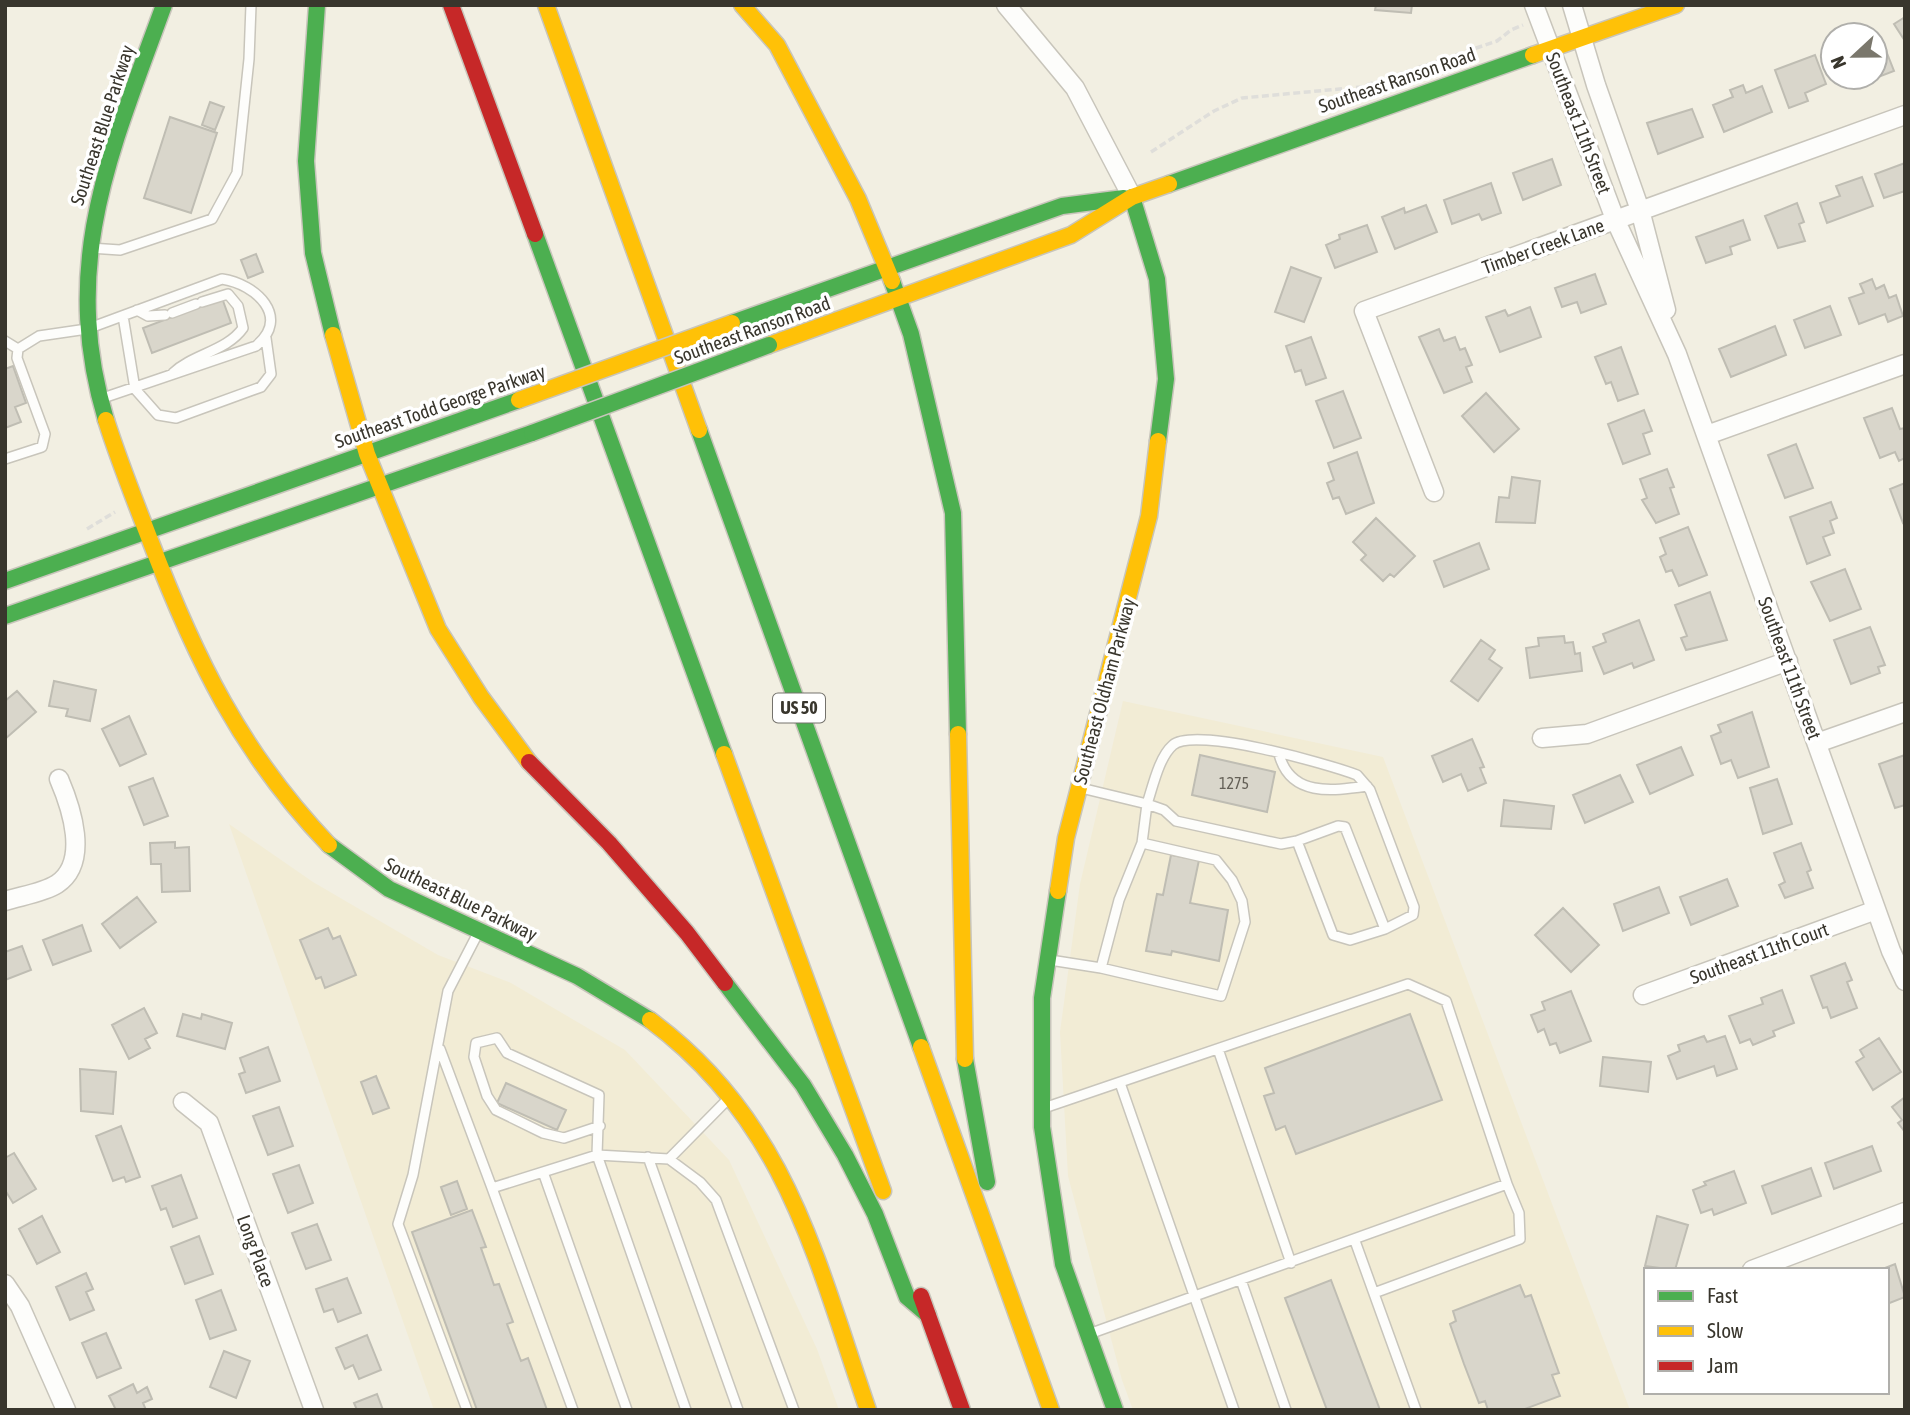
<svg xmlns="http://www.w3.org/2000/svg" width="1910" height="1415" font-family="'Asap Condensed',sans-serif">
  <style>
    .built { fill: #f2ecd5 }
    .building { fill: #d9d6cb; stroke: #bfbdb3; stroke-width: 2 }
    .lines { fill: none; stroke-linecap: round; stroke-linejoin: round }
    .lane-casing { stroke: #c8c5bb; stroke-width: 12 }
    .street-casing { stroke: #c8c5bb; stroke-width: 21 }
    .fast-casing { stroke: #c8c5bb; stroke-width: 19 }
    .slow-casing { stroke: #c8c5bb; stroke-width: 19 }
    .jam-casing { stroke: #c8c5bb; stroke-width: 19 }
    .path { stroke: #dfdeda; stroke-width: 3.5; stroke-dasharray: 7 3.5; stroke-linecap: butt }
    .lane { stroke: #fdfdfb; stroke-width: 9 }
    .street { stroke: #fdfdfb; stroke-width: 18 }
    .fast { stroke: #4caf50; stroke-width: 16 }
    .slow { stroke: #ffc107; stroke-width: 16 }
    .jam { stroke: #c62828; stroke-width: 16 }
    .fast-bridge-casing { stroke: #c8c5bb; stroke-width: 19; stroke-linecap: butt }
    .slow-bridge-casing { stroke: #c8c5bb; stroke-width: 19; stroke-linecap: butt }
    .fast-bridge { stroke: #4caf50; stroke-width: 16 }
    .slow-bridge { stroke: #ffc107; stroke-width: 16 }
    .labels { text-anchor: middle; stroke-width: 7; stroke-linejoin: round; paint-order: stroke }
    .number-label { font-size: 16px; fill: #646057 }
    .shield { fill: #fff; stroke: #74726c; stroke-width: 2 }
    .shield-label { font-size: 18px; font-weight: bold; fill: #39362d }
    .street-label { font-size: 19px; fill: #39362d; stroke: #fff }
  </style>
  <rect width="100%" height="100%" fill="#f2efe2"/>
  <path class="built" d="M1123 701 1383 757 1630 1410H1133L1122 1380 1068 1176 1060 1032 1080 884Z
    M229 824 313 882 438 955 511 983 625 1050 729 1160 817 1349 839 1410H434Z"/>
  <path class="building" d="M1376 5H1412L1411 13 1375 10Z
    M1905 17V41L1894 24Z
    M1883 43 1894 71 1860 84 1857 78 1845 82 1843 77H1875V46Z
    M1815 55 1826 84 1805 93 1808 101 1789 108 1775 70Z
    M1743 85 1746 93 1762 86 1772 112 1724 132 1713 105 1733 97 1730 90Z
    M210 102 224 107 215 130 202 125Z
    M1692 109 1703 137 1658 154 1647 123Z
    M170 117 217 133 191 213 144 198Z
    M1552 159 1561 185 1523 200 1513 173Z
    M1905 163V191L1884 198 1875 174Z
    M1862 177 1873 206 1827 223 1820 203 1840 196 1836 186Z
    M1491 183 1501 213 1482 220 1479 214 1452 224 1444 200Z
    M1797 203 1804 222 1799 224 1805 241 1778 248 1765 216Z
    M1426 205 1437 232 1395 249 1382 217 1404 208 1405 213Z
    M1743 220 1750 240 1730 247 1732 254 1706 263 1696 237Z
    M1367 225 1377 252 1335 268 1326 245 1340 239 1339 235Z
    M256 254 263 272 248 278 241 260Z
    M1291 267 1321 278 1304 322 1275 312Z
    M1595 274 1606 304 1581 313 1577 302 1562 307 1555 288Z
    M1872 279 1876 289 1884 285 1889 298 1896 295 1903 316 1888 322 1885 314 1859 324 1849 298 1864 293 1860 284Z
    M222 298 231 323 152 353 143 328Z
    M1830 306 1841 335 1805 348 1794 320Z
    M1530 307 1541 337 1500 352 1486 317 1505 310 1508 316Z
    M1775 326 1786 355 1731 377 1719 349Z
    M1439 329 1444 341 1455 337 1460 350 1465 348 1472 365 1466 367 1472 382 1444 393 1419 337Z
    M1311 337 1326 378 1306 385 1301 370 1295 372 1286 346Z
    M1621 347 1638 394 1618 401 1611 382 1606 384 1595 357Z
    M13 366 26 403 15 407 21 422 5 428V369Z
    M1343 391 1361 438 1334 448 1316 401Z
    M1486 393 1519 429 1494 452 1462 416Z
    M1892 408 1900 429 1905 428V458L1899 461 1895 452 1880 458 1864 418Z
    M1644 410 1652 431 1643 434 1650 454 1623 464 1608 424Z
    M1796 444 1813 488 1785 498 1768 455Z
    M1357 452 1374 503 1346 514 1339 497 1333 499 1327 483 1334 480 1328 463Z
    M1667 469 1674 487 1670 488 1679 514 1656 523 1642 500 1647 498 1640 479Z
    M1512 477 1540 481 1535 523 1496 522 1499 497 1509 498Z
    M1905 483V522L1903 523 1890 489Z
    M1831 502 1837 518 1830 521 1834 533 1823 537 1830 555 1807 564 1790 517Z
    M1376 518 1415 556 1394 577 1390 574 1383 581 1361 560 1366 555 1353 542Z
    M1688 527 1707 575 1679 586 1672 570 1666 572 1660 557 1666 554 1660 538Z
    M1479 543 1489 569 1444 587 1434 561Z
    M1845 569 1861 609 1830 621 1811 582Z
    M1710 592 1727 640 1686 650 1681 638 1687 636 1675 605Z
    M1639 620 1654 660 1634 668 1632 663 1604 674 1593 647 1606 642 1603 634Z
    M1870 627 1885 665 1878 667 1880 673 1851 684 1834 640Z
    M1564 636 1565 643 1573 642 1575 654 1580 653 1582 671 1530 678 1526 648 1539 646 1538 638Z
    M1481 640 1495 650 1489 659 1502 668 1478 701 1451 681Z
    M54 681 96 690 90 721 66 716 68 709 49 706Z
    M17 691 36 712 5 739V701Z
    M1752 712 1769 767 1738 778 1731 760 1721 764 1711 736 1721 732 1718 725Z
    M129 716 146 754 120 766 102 729Z
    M1472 739 1484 767 1480 768 1486 783 1468 791 1461 774 1443 782 1432 756Z
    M1681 747 1693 775 1650 794 1637 765Z
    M1200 755 1275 772 1267 812 1192 795Z
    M1905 755V805L1895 808 1879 764Z
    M1620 775 1633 802 1585 823 1573 795Z
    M153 778 168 816 144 825 129 787Z
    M1777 779 1792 824 1763 834 1750 788Z
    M1504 800 1554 806 1551 829 1501 826Z
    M175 842V848L189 847 190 891 162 892 161 864H151L150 843Z
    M1801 843 1811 870 1807 872 1813 888 1785 898 1779 885 1785 882 1774 853Z
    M1171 855 1199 860 1190 903 1228 910 1219 961 1172 951 1171 955 1146 951 1157 894 1163 895Z
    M1727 879 1738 906 1691 925 1680 897Z
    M1659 887 1669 913 1623 931 1614 904Z
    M137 897 156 922 120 948 102 924Z
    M1563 908 1599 945 1571 972 1535 935Z
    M82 925 91 951 53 965 43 940Z
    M328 928 333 939 340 936 356 975 325 988 321 977 316 979 300 940Z
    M22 946 31 970 5 980V952Z
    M1845 963 1852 980 1847 982 1857 1008 1831 1018 1827 1007 1823 1008 1811 976Z
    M1782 990 1794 1023 1773 1031 1775 1036 1753 1045 1750 1039 1740 1043 1729 1016 1763 1004 1761 998Z
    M1571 991 1591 1041 1560 1053 1556 1043 1550 1045 1544 1029 1538 1032 1531 1015 1545 1010 1542 1002Z
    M144 1008 157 1033 145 1039 150 1048 129 1059 112 1025Z
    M183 1014 201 1019 202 1014 232 1023 225 1049 177 1036Z
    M1410 1014 1442 1100 1296 1154 1285 1126 1276 1130 1264 1096 1274 1093 1265 1068Z
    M1704 1036 1707 1042 1725 1036 1737 1069 1717 1076 1714 1066 1677 1079 1668 1056 1680 1051 1678 1045Z
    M1879 1038 1901 1072 1873 1090 1856 1062 1864 1057 1860 1050Z
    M268 1047 280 1081 246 1093 239 1074 245 1072 240 1058Z
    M1603 1057 1651 1062 1648 1092 1600 1086Z
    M80 1069 116 1072 113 1114 81 1111Z
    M376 1076 389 1108 373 1114 361 1082Z
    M506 1083 566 1110 557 1130 497 1103Z
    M1905 1097V1132L1898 1123 1902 1120 1892 1107Z
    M279 1107 293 1146 268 1155 253 1116Z
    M121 1126 140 1177 126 1182 124 1177 113 1181 96 1136Z
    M1872 1146 1881 1171 1834 1189 1825 1163Z
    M14 1153 36 1189 13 1203 5 1190V1158Z
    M299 1165 313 1203 288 1213 273 1174Z
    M1811 1168 1821 1196 1772 1214 1762 1186Z
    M1734 1171 1746 1203 1714 1215 1712 1209 1701 1213 1693 1190 1706 1185 1704 1182Z
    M181 1175 197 1218 173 1227 166 1208 161 1210 152 1186Z
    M457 1181 467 1209 451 1215 441 1187Z
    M472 1210 486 1247 481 1248 494 1285 499 1284 513 1322 507 1324 521 1361 528 1358 547 1410H477L412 1232Z
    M42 1216 60 1252 37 1264 19 1229Z
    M1657 1216 1688 1225 1675 1270 1645 1266Z
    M317 1224 331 1260 306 1269 292 1233Z
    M199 1236 213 1274 185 1284 171 1247Z
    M1895 1264 1905 1297 1887 1304V1270H1880Z
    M86 1273 93 1289 86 1292 94 1310 70 1320 56 1287Z
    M347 1278 361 1313 338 1322 333 1309 324 1312 316 1289Z
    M1331 1280 1380 1410H1327L1285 1298Z
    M1520 1285 1525 1297 1531 1295 1559 1373 1552 1375 1560 1396 1522 1410H1488L1485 1401 1479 1403 1464 1364 1450 1324 1456 1321 1453 1311Z
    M221 1290 236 1330 210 1339 196 1300Z
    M106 1333 121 1368 97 1378 82 1343Z
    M367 1335 381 1370 359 1379 353 1365 345 1369 336 1348Z
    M224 1351 250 1361 236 1398 210 1387Z
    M133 1384 137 1393 147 1387 152 1399 143 1403 146 1410H116L109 1396Z
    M377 1394 383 1410H357L354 1403Z"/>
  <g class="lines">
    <defs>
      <path id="lane" d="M90 248 120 250 212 219 237 173 249 59 251 5
        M137 310 148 316 165 315
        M172 313 196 304
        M123 316 135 389 158 415 176 418 261 387 271 374 266 338
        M5 341 18 349
        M18 349 39 336 87 329 222 279C256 284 291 317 256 346L103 398
        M173 373C193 354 227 351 243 328L238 306 228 294 202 302
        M5 459 42 447 45 434 17 358 18 349
        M1279 754C1290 797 1332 791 1367 786
        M1297 841 1338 826 1345 827 1385 929 1350 940 1333 935 1297 841 1281 844 1176 821 1164 810 1147 804C1153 786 1159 757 1173 745 1195 726 1328 764 1357 775L1370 790 1414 907 1413 915 1385 929
        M1050 960 1101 968 1221 996 1245 922 1242 901 1232 880 1216 860 1142 843 1147 804 1081 788
        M1101 968 1119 900 1142 843
        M440 1049 492 1188 597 1155 669 1159 729 1098
        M1218 1049 1291 1263
        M1120 1083 1234 1410
        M1044 1108 1408 984 1446 1001 1507 1184 1089 1334
        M600 1126 564 1138 543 1133 496 1110 487 1096 474 1057 476 1043 497 1038 507 1053 599 1095 597 1155 686 1410
        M648 1157 738 1410
        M669 1159 700 1182 716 1200 794 1410
        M543 1172 627 1410
        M492 1188 573 1410
        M1355 1241 1416 1410
        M1241 1280 1286 1410
        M1374 1293 1520 1239 1519 1213 1507 1184
        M467 1410 398 1224 413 1175 448 991 478 933"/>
      <path id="street" d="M1006 5 1075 88 1132 197
        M1534 5 1615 219 1677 354 1891 951 1905 981
        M1572 5 1596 85 1640 210 1666 310
        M1707 435 1905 364
        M1434 492 1364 311 1905 115
        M1542 738 1587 734 1788 661
        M1817 743 1905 712
        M5 901C20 896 43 893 57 884 90 862 71 807 59 779
        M1643 995 1876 910
        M183 1102 209 1123 314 1410
        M1752 1270 1905 1212
        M5 1284 20 1306 66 1410"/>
      <path id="fast" d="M317 5 306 161 313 253 333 335
        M1169 184 1533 55
        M1132 197 1157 279 1166 379 1158 441
        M535 234 724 754
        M892 281 911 334 953 513 958 734
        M732 323 1062 206 1124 198
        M106 420C59 263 111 151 164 5
        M699 430 921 1047
        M5 581 519 400
        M5 616 532 433
        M329 845 389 889 577 976 650 1020
        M1058 891 1042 998V1127L1063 1264 1115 1410
        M725 983 803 1085 845 1155 875 1214 907 1297 928 1315
        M965 1059 987 1182"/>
      <path id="slow" d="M546 5 699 430
        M742 5 777 45 858 199 892 281
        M1533 55 1676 5
        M333 335 367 454 438 629 481 697 529 762
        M769 345 1071 235 1132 197 1169 184
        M106 420C119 461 135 501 150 540 195 658 241 753 329 845
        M958 734 965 1059
        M724 754 883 1191
        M1058 891 1066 838 1149 516 1158 441
        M650 1020C786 1120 816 1259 868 1410
        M921 1047 1051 1410"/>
      <path id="jam" d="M451 5 535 234
        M529 762 609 843 687 933 725 983
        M921 1296 962 1410"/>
    </defs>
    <use href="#lane" class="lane-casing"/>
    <use href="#street" class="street-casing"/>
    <use href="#fast" class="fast-casing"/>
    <use href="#slow" class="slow-casing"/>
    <use href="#jam" class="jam-casing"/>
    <path class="path" d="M1151 152 1214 111 1242 98 1361 87 1497 41 1511 30 1523 25
      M87 529 115 512"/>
    <use href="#lane" class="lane"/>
    <use href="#street" class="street"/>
    <use href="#fast" class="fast"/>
    <use href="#slow" class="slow"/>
    <use href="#jam" class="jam"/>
    <defs>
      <path id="fast-bridge" d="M532 433 769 345"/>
      <path id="slow-bridge" d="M519 400 732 323"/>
    </defs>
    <use href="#fast-bridge" class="fast-bridge-casing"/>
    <use href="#slow-bridge" class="slow-bridge-casing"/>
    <use href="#fast-bridge" class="fast-bridge"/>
    <use href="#slow-bridge" class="slow-bridge"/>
  </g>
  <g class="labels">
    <g class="number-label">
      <text x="1234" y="789">1275</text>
    </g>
    <rect class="shield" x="773" y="693.5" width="52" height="29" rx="5"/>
    <g class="shield-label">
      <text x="799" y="714">US 50</text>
    </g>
    <g class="street-label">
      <text transform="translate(1397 80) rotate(-19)" y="7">Southeast Ranson Road</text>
      <text transform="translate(1579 123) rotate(69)" y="7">Southeast 11th Street</text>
      <text transform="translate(102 125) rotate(-72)" y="7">Southeast Blue Parkway</text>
      <text transform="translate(1543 246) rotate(-20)" y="7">Timber Creek Lane</text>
      <text transform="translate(752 330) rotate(-20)" y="7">Southeast Ranson Road</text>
      <text transform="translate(440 406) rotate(-19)" y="7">Southeast Todd George Parkway</text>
      <text transform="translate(1790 668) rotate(70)" y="7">Southeast 11th Street</text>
      <text transform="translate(1104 691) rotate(-75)" y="7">Southeast Oldham Parkway</text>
      <text transform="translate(461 899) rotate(26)" y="7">Southeast Blue Parkway</text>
      <text transform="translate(1759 953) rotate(-20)" y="7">Southeast 11th Court</text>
      <text transform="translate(256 1251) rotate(70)" y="7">Long Place</text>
    </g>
  </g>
  <rect width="1910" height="1415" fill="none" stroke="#39362d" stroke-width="14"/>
  <rect x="1644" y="1268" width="245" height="126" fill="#ffffff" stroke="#b0afab" stroke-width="2"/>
  <rect x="1658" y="1291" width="35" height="10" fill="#4caf50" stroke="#b0afab" stroke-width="2"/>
  <text x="1707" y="1303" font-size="21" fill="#39362d">Fast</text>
  <rect x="1658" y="1326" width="35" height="10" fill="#ffc107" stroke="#b0afab" stroke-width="2"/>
  <text x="1707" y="1338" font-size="21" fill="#39362d">Slow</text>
  <rect x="1658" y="1361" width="35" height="10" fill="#c62828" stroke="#b0afab" stroke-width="2"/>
  <text x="1707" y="1373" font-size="21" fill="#39362d">Jam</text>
  <g transform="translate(1854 56) rotate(248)"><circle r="33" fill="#ffffff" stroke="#b0afab" stroke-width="2"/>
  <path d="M0-5L12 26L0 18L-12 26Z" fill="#7a776c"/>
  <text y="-10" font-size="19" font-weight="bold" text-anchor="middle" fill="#39362d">N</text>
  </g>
</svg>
